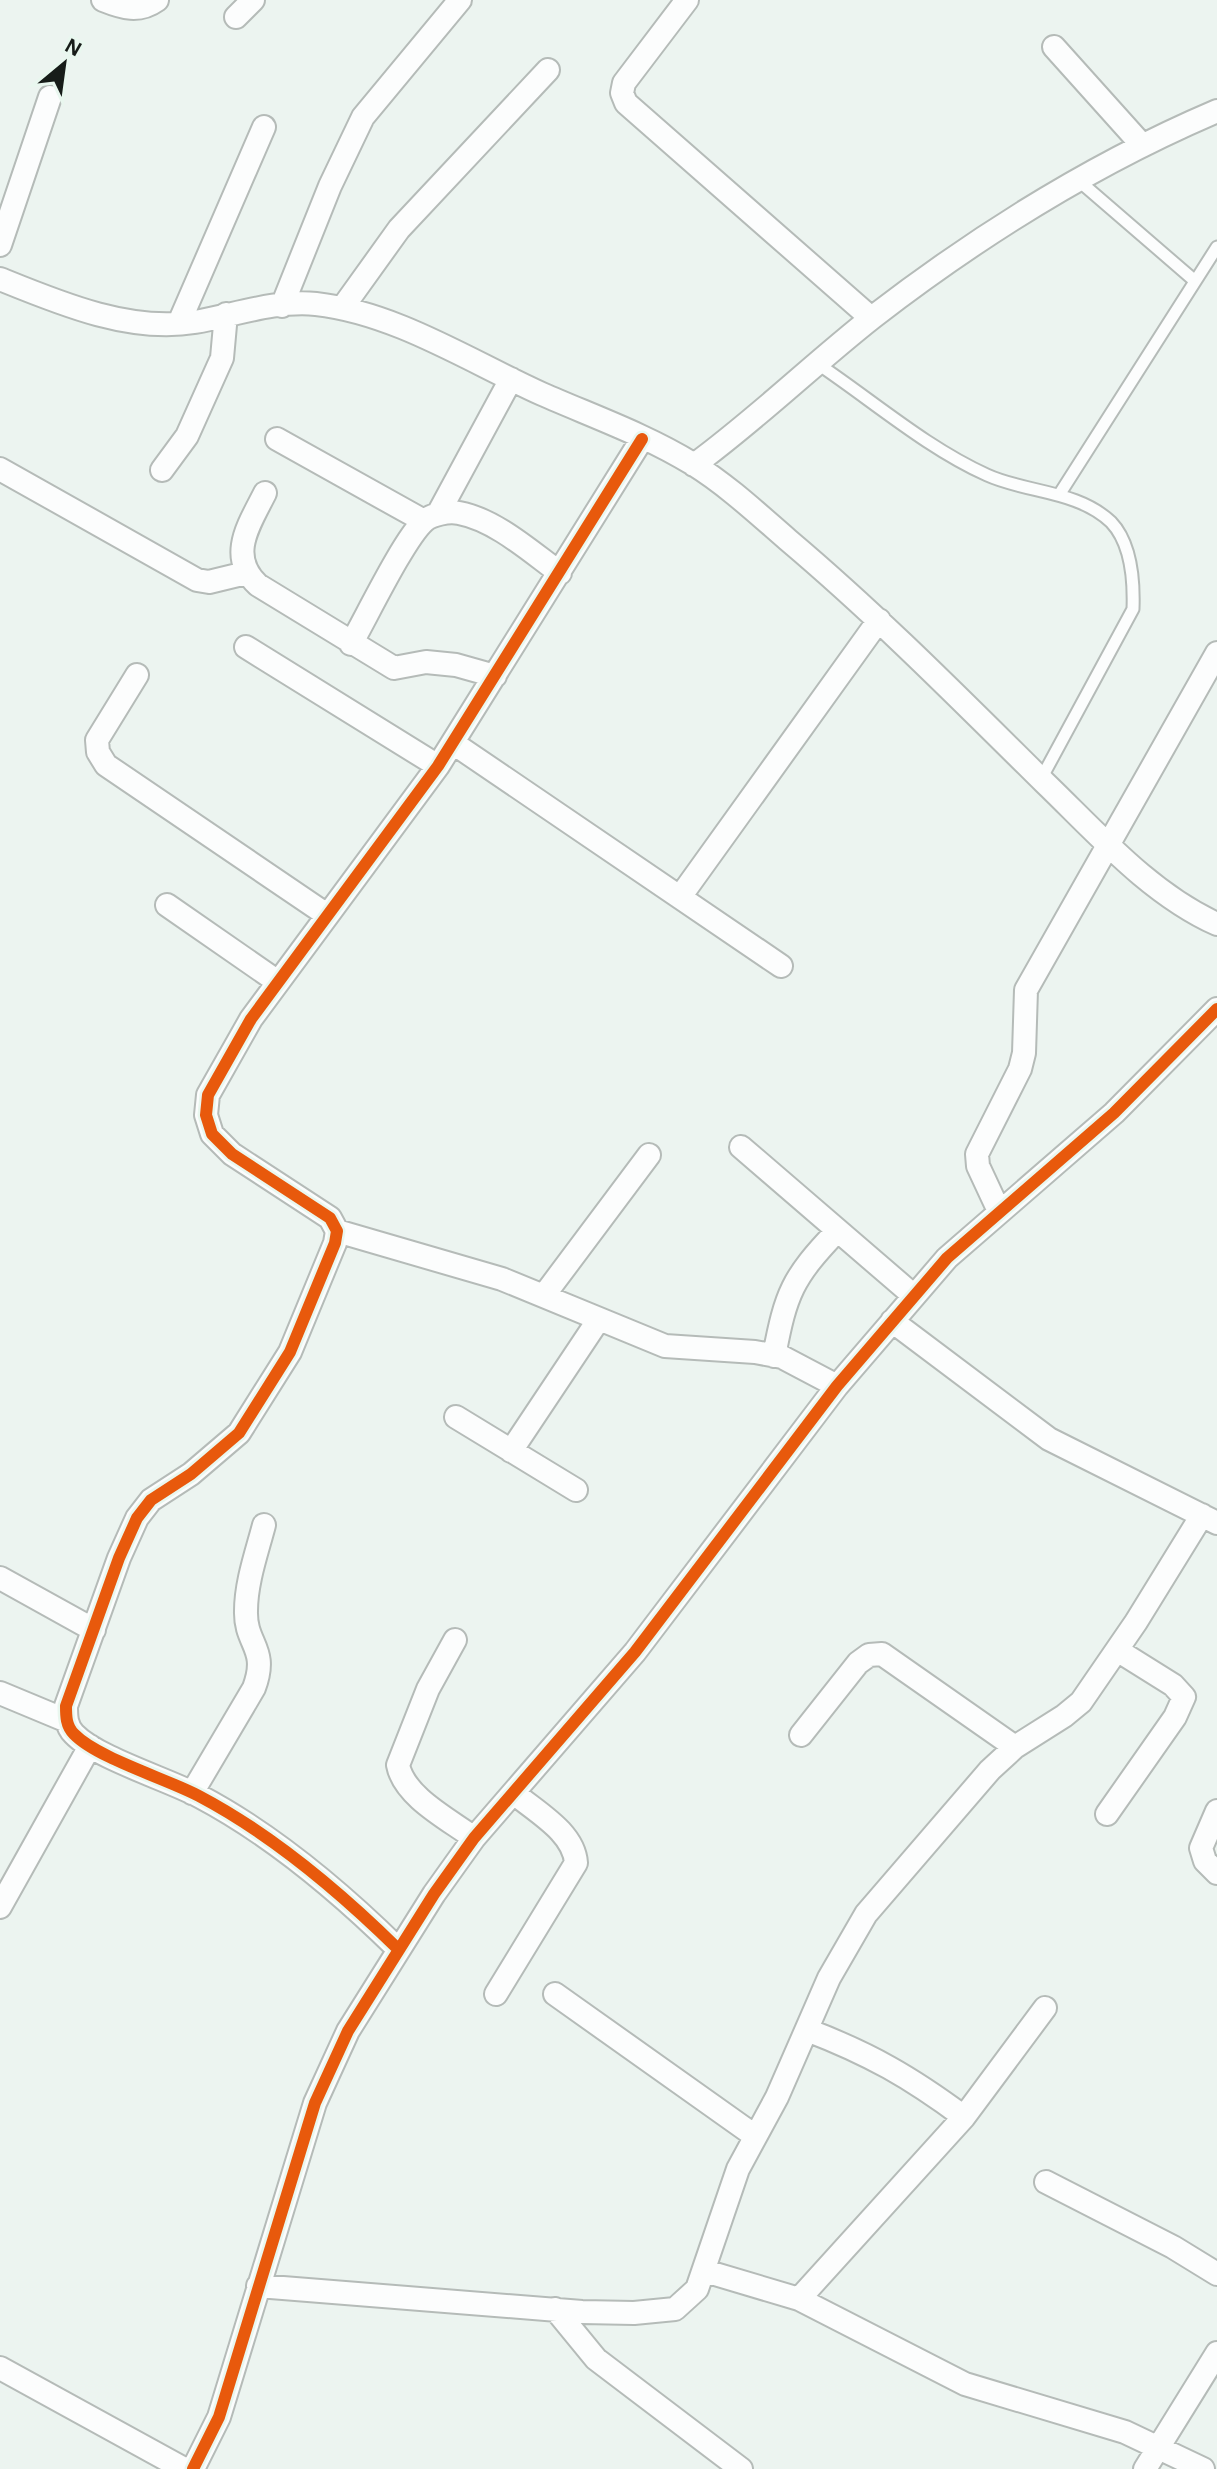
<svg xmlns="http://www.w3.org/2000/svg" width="1217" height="2469" font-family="'Alegreya Sans',sans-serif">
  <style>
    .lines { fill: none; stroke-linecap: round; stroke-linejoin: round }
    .service-casing { stroke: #b5bbb8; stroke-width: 15 }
    .minor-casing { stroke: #b5bbb8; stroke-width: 26 }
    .service { stroke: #fcfdfd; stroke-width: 11 }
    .minor { stroke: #fcfdfd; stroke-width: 22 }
    .cycleway-casing { stroke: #e9f7ef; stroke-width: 17 }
    .cycleway { stroke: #e8590c; stroke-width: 12 }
  </style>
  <rect width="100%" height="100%" fill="#ecf4f0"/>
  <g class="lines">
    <defs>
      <path id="service" d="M1078 180 1195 281
        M818 364C873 401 927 448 987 475 1026 493 1077 490 1111 522 1131 543 1134 581 1133 609L1041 779
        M1059 495 1217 247"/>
      <path id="minor" d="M103 0C123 8 139 13 157 0
        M687 0 624 83 622 93 626 103 871 318
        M236 17 253 0
        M1054 47 1142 145
        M0 245 50 97
        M0 279C59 303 130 333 195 322 235 315 275 300 316 304 396 313 469 361 542 394 592 416 646 435 693 464 727 485 758 514 788 540 878 616 961 700 1045 783 1097 833 1150 894 1217 924
        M282 306 330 186 363 117 460 0
        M343 307 399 229 548 70
        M179 323 264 127
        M277 439 424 521
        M694 465C757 419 812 365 873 317 978 236 1095 163 1217 111
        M0 469 197 580 209 582 246 573
        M162 470 187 436 222 358 226 314
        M265 493C249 525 227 556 258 585L394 668 426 662 456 665 495 676
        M438 514 511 379
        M351 644C367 616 404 539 424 521 432 514 449 511 459 513 496 520 531 552 560 573
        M246 647 438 766
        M137 675 97 740 98 752 106 765 327 915
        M453 743 781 966
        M680 897 879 620
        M167 905 278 982
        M741 1147 914 1296
        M999 1211 978 1166 977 1154 1020 1069 1024 1053 1026 990 1217 653
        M337 1231 502 1279 665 1346 755 1352 782 1357 837 1386
        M545 1294 649 1155
        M892 1321 1049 1439 1217 1523
        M774 1356C786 1293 792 1278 837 1231
        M456 1417 576 1490
        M511 1451 599 1319
        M0 1578 94 1630
        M455 1640 428 1689 398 1765C404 1797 450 1820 474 1838
        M0 1693 65 1720
        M801 1735 858 1663 869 1655 882 1654 1015 1747
        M192 1793 254 1688C269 1648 245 1645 246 1611 246 1582 257 1552 264 1525
        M1217 1811 1201 1848 1205 1861 1217 1873
        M1107 1814 1175 1717 1184 1697 1173 1685 1117 1650
        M0 1907 90 1746
        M398 1949C339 1891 273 1835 199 1796 167 1779 97 1758 74 1734 66 1726 66 1716 66 1706L119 1558 137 1518 151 1500 191 1474 239 1433 290 1352 335 1243 337 1231 330 1218 232 1154 212 1134 206 1115 208 1095 251 1019 438 766 642 439
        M496 1994 576 1863C574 1832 536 1812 514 1793
        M555 1994 755 2136
        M807 2030C870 2054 910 2077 964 2117
        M1046 2182 1173 2247 1217 2274
        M705 2271 799 2299 965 2384 1125 2432 1203 2469
        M258 2286 582 2312 634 2313 675 2309 697 2289 738 2169 777 2097 829 1978 866 1914 990 1770 1015 1747 1064 1716 1081 1702 1136 1622 1202 1515
        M799 2299 964 2117 1045 2008
        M555 2309 596 2359 741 2469
        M0 2368 184 2469
        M193 2469 219 2417 315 2103 348 2031 434 1894 474 1838 635 1652 837 1386 947 1258 1114 1113 1217 1009
        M1145 2469 1217 2353"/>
    </defs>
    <use href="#service" class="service-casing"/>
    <use href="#minor" class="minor-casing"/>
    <use href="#service" class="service"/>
    <use href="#minor" class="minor"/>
    <defs>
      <path id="cycleway" d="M398 1949C339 1891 273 1835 199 1796 167 1779 97 1758 74 1734 66 1726 66 1716 66 1706L119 1558 137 1518 151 1500 191 1474 239 1433 290 1352 335 1243 337 1231 330 1218 232 1154 212 1134 206 1115 208 1095 251 1019 438 766 642 439
        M193 2469 219 2417 315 2103 348 2031 434 1894 474 1838 635 1652 837 1386 947 1258 1114 1113 1217 1009"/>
    </defs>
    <use href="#cycleway" class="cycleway-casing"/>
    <use href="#cycleway" class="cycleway"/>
  </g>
  <g transform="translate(64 64) rotate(29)" stroke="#e9f7ef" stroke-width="6" paint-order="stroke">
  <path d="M0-6L14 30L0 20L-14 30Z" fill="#171c19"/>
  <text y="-12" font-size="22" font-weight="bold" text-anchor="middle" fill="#171c19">N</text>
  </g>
</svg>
